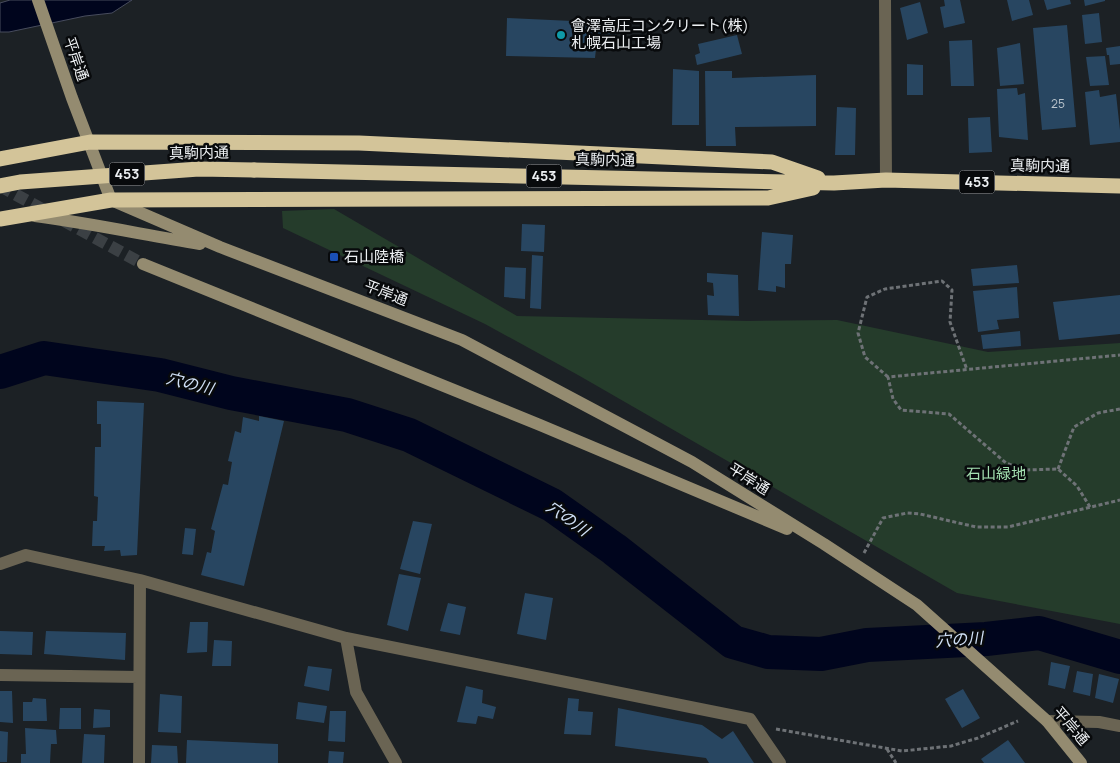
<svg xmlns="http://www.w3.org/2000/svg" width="1120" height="763" font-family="Manrope,'Noto Sans JP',sans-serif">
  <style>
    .green { fill: #253c2b }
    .water { fill: #00051d; stroke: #474c5d }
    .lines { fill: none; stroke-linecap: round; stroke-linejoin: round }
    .river { stroke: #00051d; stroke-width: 34 }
    .building { fill: #284661 }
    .secondary-tunnel { stroke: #3b4044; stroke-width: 12; stroke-dasharray: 12 6; stroke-linecap: butt }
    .path { stroke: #6e7276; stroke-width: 3; stroke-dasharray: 4 2.5; stroke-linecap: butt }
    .street { stroke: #6a6453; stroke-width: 12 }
    .secondary { stroke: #948b70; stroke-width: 12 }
    .highway { stroke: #d3c499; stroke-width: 15 }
    .highway-bridge { stroke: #d3c499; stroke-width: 15 }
    .culture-dot { fill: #0f9aa8; stroke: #080a0c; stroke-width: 2 }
    .transit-dot { fill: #1a4fb4; stroke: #080a0c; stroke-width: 2 }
    .labels { text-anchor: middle; stroke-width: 5; stroke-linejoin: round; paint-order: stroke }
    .number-label { font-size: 12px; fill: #bcc6ce }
    .shield { fill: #080a0c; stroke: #a8abae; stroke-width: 1 }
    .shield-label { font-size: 14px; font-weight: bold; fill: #edf0f3 }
    .poi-label { font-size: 15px; fill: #edf0f3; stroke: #080a0c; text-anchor: start }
    .street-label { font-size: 15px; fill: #edf0f3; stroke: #080a0c }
    .park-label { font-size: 15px; fill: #a4e0b1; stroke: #080a0c }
    .water-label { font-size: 16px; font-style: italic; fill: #d1e1f7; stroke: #080a0c }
  </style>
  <rect width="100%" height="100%" fill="#1c2125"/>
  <path class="green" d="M334 209 517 316 748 321 837 320 988 352 1120 343V624L957 593 578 375 485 324 283 228 282 211Z"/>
  <path class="water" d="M10 0H132L112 13 85 16 9 32H0V3Z"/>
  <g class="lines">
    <path class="river" d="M0 372 44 358 160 375 231 393 347 415 409 435 552 505 614 549 733 642 768 652 821 654 867 645 986 639 1039 633 1120 657"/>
  </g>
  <path class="building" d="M944 0H960L965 23 944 28 940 7 945 6Z
    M1007 0H1029L1033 15 1012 21Z
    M1044 0H1070L1071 4 1047 10Z
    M1084 0H1105V1L1085 6Z
    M920 2 928 33 907 40 900 8Z
    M1099 13 1102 42 1085 44 1082 15Z
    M507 18 615 23 617 46 611 50 596 49 595 58 506 56Z
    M1067 25 1076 127 1042 130 1033 28Z
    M737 35 742 54 697 65 695 55 700 53 698 44Z
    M972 40 974 86H951L949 41Z
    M1020 43 1024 84 1000 86 997 48Z
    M1120 46V64L1110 65 1109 55H1107L1106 48Z
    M1105 56 1109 85 1090 86 1086 57Z
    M907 64 923 65V95H907Z
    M673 69 699 71V125H672Z
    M705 71H732V78L816 75V126L735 127 736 146H706Z
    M1017 88 1018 95 1025 93 1028 140 999 137 997 89Z
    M1099 90 1100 97 1116 94 1120 130V142L1090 145 1085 92Z
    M837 107 856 108 855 155H835Z
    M990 117 992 152 969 153 968 118Z
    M522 224 545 225 544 252 521 251Z
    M762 232 793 235 791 264H785V288L776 286V292L758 290Z
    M532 255 543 256 541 309 530 308Z
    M1017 265 1019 283 973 286 971 269Z
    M505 267 526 268 525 299 504 297Z
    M707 273 738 275 739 316 708 315 707 295 714 296 713 283 707 282Z
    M1017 287 1019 318 997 320 999 329 978 332 973 291Z
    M1120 295V334L1059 340 1053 302Z
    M1020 331 1021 346 983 349 981 335Z
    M97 401 144 403 137 555 121 556 120 550 104 551 105 546H92L93 521H97L98 497 94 496 95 447H101V424H97Z
    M259 416 284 421 244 586 201 575 207 552 211 553 215 531 211 529 223 484 228 485 232 462 228 461 235 431 241 433 243 417 259 421Z
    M413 521 432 524 420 574 400 569Z
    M185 528 196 529 193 555 182 554Z
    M399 574 421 578 408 631 387 625Z
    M525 593 553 598 546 640 517 634Z
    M448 603 466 607 460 635 440 631Z
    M190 622H208L207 652 187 653Z
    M0 631 33 632 32 655 0 654Z
    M46 631 126 633 125 660 44 654Z
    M214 640 232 641 231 666H212Z
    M1051 662 1070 666 1065 689 1048 685Z
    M308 666 332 669 329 691 304 686Z
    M1077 671 1093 674 1090 696 1073 692Z
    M1099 674 1119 679 1113 703 1095 698Z
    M466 686 483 690 482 703 496 707 493 719 478 716 476 724 457 722Z
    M963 689 980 718 962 728 945 699Z
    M0 691H12L13 723 0 722Z
    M160 694 182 696 181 733 158 732Z
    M33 698 46 699 47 721H23V702H32Z
    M568 698 579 699 578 711 593 712 591 735 564 734Z
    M298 702 327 706 324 723 296 719Z
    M60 708H81V729H59Z
    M618 708 702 725 722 739 733 731 754 763H709L706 758 615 746Z
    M94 709 110 710V727L93 728Z
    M330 711H346L345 742 328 741Z
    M25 728 56 730 57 744H51L50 763H21V754H26Z
    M0 731 8 732 7 762H0Z
    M84 734 105 735 104 763H82Z
    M187 740 278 744V763H186Z
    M1008 740 1025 763H984L981 759Z
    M152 745 177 746 178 763H151Z
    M329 751 344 752 343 763H328Z"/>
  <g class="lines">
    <path class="secondary-tunnel" d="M0 186 143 264"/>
    <path class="path" d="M888 377 865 357 858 333 867 297 885 289 942 281 952 290 950 322 967 370
      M1058 469 1074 427 1098 413 1120 409
      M1090 507 1077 486 1058 469 1024 470 1006 463 949 414 901 410 893 399 888 377 1120 355
      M864 553 883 518 907 513 920 514 976 527H1008L1120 500
      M776 729 902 751 951 746 978 738 1018 721
      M887 749 896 763"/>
    <path class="street" d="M885 0 886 180
      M0 564 26 555 140 580 346 638 750 719 780 763
      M346 638 356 692 396 763
      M0 675 139 677
      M1047 721 1099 722 1120 726
      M139 763 140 580"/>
    <path class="secondary" d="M38 0 72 98 111 200 220 247 462 340 692 462 824 544 917 605 1047 721 1081 763
      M35 216C90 223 145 235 200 244
      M143 264 540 425 787 529"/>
    <path class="highway" d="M0 159 90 142 359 143 772 162 818 178
      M254 170 834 183 886 180 1120 186
      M0 219 111 200 768 198 813 188"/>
    <path class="highway-bridge" d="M0 186 20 182 199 169 254 170"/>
  </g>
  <circle class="culture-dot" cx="561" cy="35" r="5"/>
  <rect class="transit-dot" x="329" y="252" width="10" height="10" rx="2.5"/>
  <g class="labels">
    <g class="number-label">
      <text x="1058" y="108">25</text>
    </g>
    <g class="shield">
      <rect x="109.5" y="162.5" width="35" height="23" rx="4"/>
      <rect x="526.5" y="164.5" width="35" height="23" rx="4"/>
      <rect x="959.5" y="170.5" width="35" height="23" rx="4"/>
    </g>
    <g class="shield-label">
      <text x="127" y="179">453</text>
      <text x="544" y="181">453</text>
      <text x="977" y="187">453</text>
    </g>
    <g class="poi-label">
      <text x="571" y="31">會澤高圧コンクリート(株)<tspan x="571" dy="17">札幌石山工場</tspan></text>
      <text x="344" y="262">石山陸橋</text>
    </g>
    <g class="street-label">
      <text transform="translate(76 59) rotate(71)" y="5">平岸通</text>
      <text transform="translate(199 153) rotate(-1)" y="5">真駒内通</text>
      <text transform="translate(605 160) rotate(1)" y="5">真駒内通</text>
      <text transform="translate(1040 166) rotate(1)" y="5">真駒内通</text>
      <text transform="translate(386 293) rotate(21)" y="5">平岸通</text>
      <text transform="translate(749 479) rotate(32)" y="5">平岸通</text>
      <text transform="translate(1071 726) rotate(49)" y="5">平岸通</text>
    </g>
    <g class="park-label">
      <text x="996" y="479">石山緑地</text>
    </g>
    <g class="water-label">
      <text transform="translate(190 383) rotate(14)" y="6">穴の川</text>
      <text transform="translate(568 518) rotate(35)" y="6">穴の川</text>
      <text transform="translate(959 639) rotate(-4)" y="6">穴の川</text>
    </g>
  </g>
</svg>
